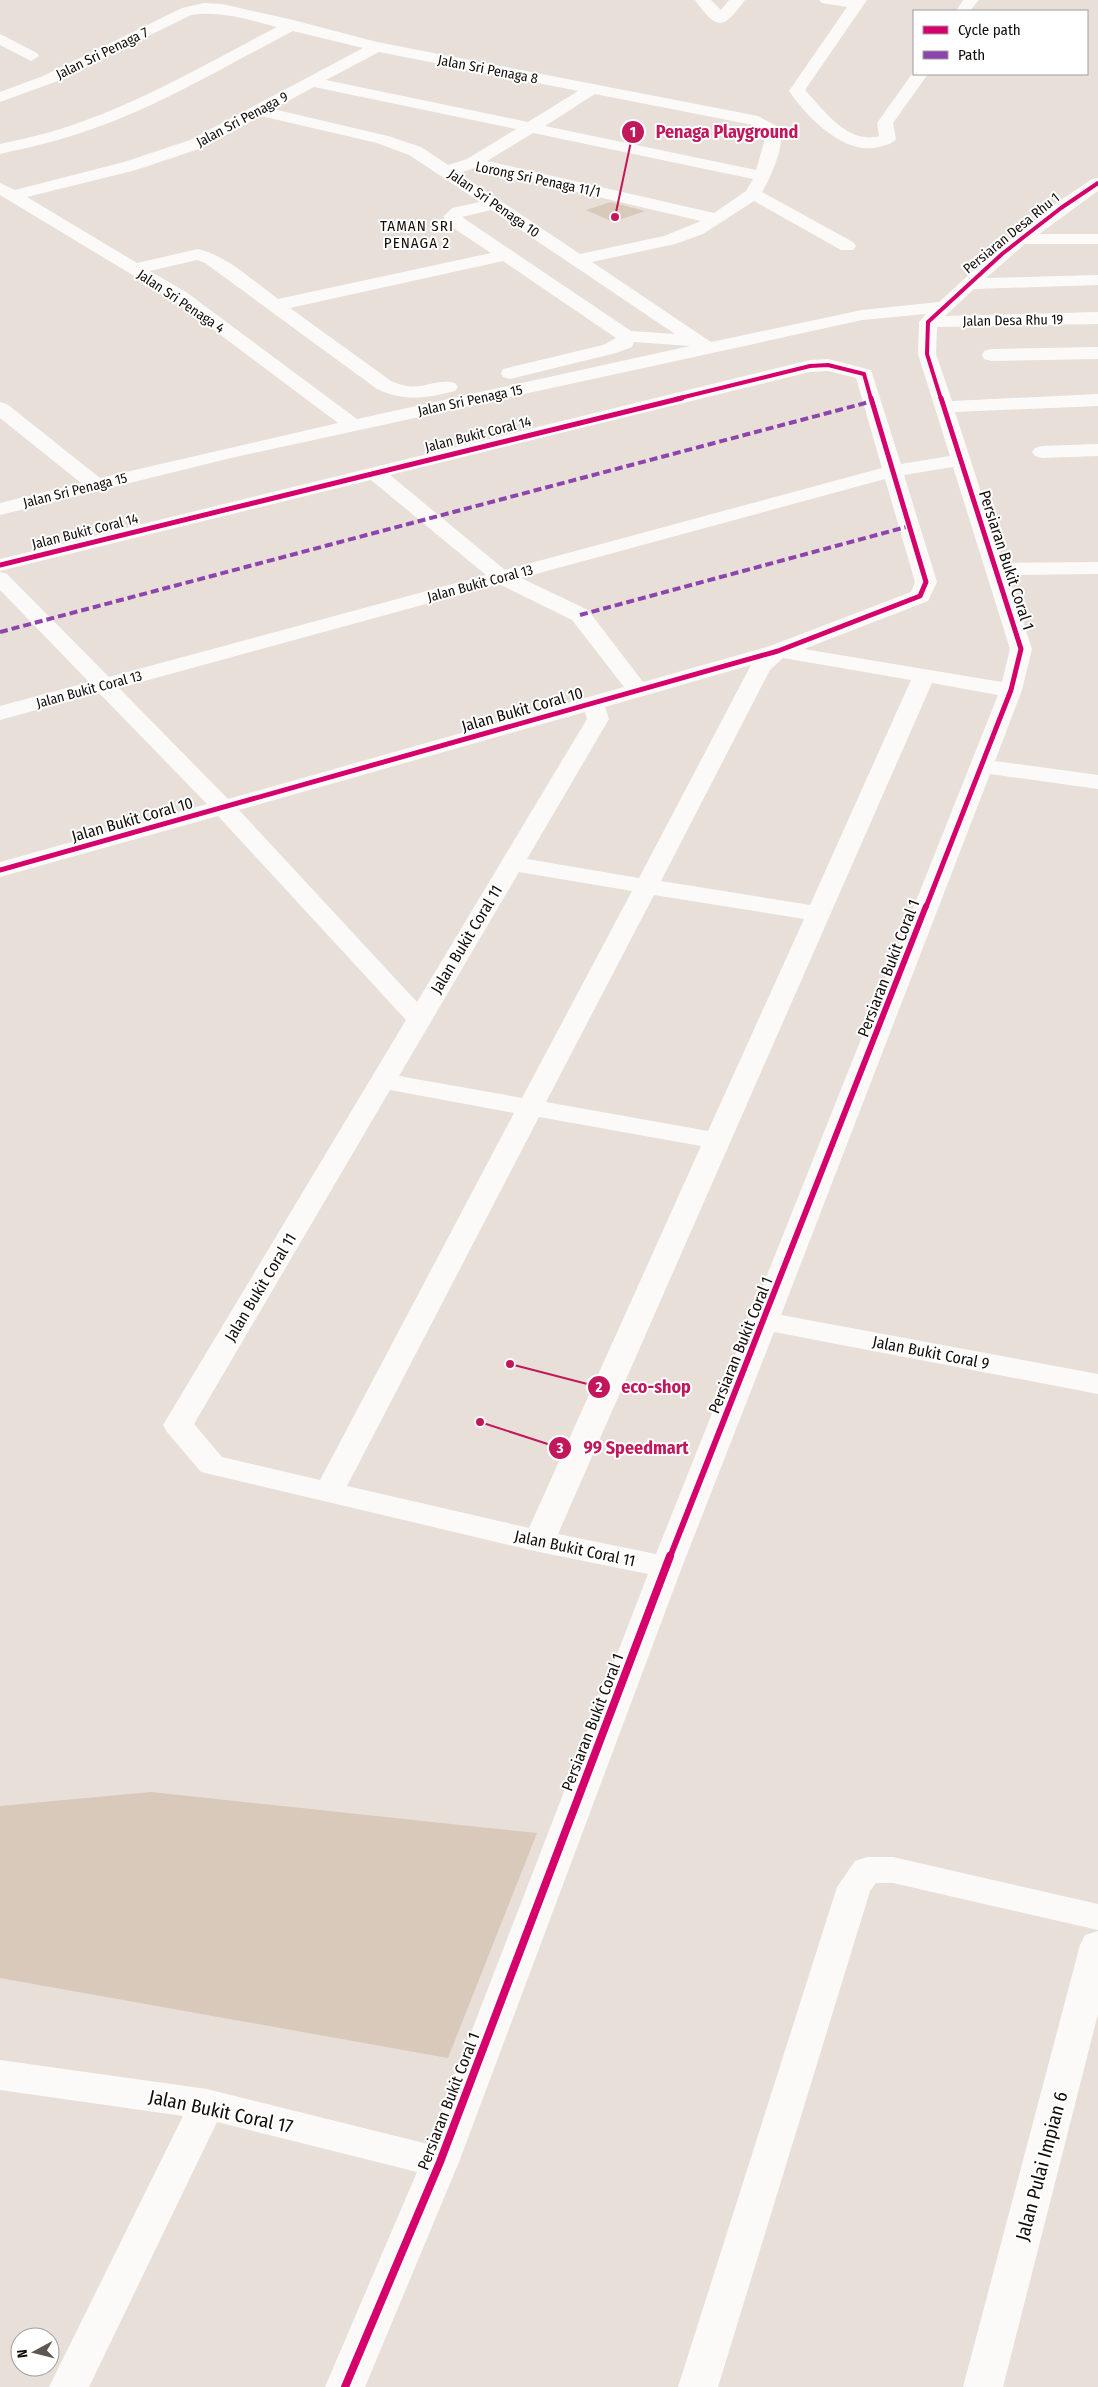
<svg xmlns="http://www.w3.org/2000/svg" width="1098" height="2387" font-family="'Fira Sans Condensed',sans-serif">
  <style>
    .green { fill: #d8c9bb }
    .lines { fill: none; stroke-linecap: round; stroke-linejoin: round }
    .minor { fill: #fbfaf9; fill-rule: evenodd }
    .quiet { stroke: #8e44ad; stroke-width: 4; stroke-dasharray: 8 4; stroke-linecap: butt }
    .cycleway-far3-casing { stroke: #fff; stroke-width: 5.5 }
    .cycleway-far2-casing { stroke: #fff; stroke-width: 8 }
    .cycleway-far1-casing { stroke: #fff; stroke-width: 9 }
    .cycleway-casing { stroke: #fff; stroke-width: 11 }
    .cycleway-far3 { stroke: #d6006c; stroke-width: 4 }
    .cycleway-far2 { stroke: #d6006c; stroke-width: 5 }
    .cycleway-far1 { stroke: #d6006c; stroke-width: 6 }
    .cycleway { stroke: #d6006c; stroke-width: 8 }
    .labels { text-anchor: middle; stroke-width: 4; stroke-linejoin: round; paint-order: stroke }
    .far-street-label { font-size: 14px; fill: #120d09; stroke: #fff }
    .far-neighbourhood-label { font-size: 15px; letter-spacing: 1px; fill: #120d09; stroke: #fff }
    .street-label { font-size: 16px; fill: #120d09; stroke: #fff }
    .near-street-label { font-size: 19px; fill: #120d09; stroke: #fff }
    .leader { fill: none; stroke: #c2185b; stroke-width: 2 }
    .callout-dot { fill: #c2185b; stroke: #fff; stroke-width: 2 }
    .mark-label { font-size: 15px; text-anchor: middle; font-weight: bold; fill: #fff }
    .callout-label { font-size: 18px; text-anchor: middle; font-weight: bold; fill: #c2185b; stroke: #fff; stroke-width: 4; stroke-linejoin: round; paint-order: stroke }
  </style>
  <rect width="100%" height="100%" fill="#e7dfd8"/>
  <path class="green" d="M611 202 645 211 613 222 586 210Z
    M151 1792 537 1833 448 2058 0 1978V1806Z"/>
  <g class="lines">
    <path class="minor" d="M695 0H711L721 10 729 0H745C723 30 717 31 695 0Z
      M819 0H867L805 90C824 110 848 145 879 136L877 123 914 71V74H928L893 123 896 139C893 144 885 145 879 147 844 156 807 117 789 91L847 7 822 3Z
      M963 0H979L970 11H956Z
      M204 3 222 4 293 20 377 42 758 116 778 127C788 141 770 179 762 192L853 242 856 246 853 250H841L754 201 703 234 675 244 592 262 711 342 862 310 939 302 996 250 1055 204 1092 179 1098 178V191L1039 234H1098V244H1025L986 278 1098 275V285L974 289 945 316 1098 312V324L937 327 936 354 952 401 1098 394V406L955 412 1004 563 1098 562V574L1008 575 1032 649 1022 690 995 761 1098 775V789L990 774 781 1315 1098 1374V1394L774 1332 682 1567 459 2162 365 2387H325L417 2172 217 2122 89 2387H49L183 2116 0 2090V2060L207 2089 428 2144 648 1574 539 1552 201 1472 167 1432 163 1425 406 1020 218 816 0 877V862L207 804 99 693 0 720V706L89 682 0 590V572L7 574 109 677 486 575 371 480 0 571V559L810 360 828 359 871 370 901 464 950 456 918 354 919 322 926 314 862 320 708 354 231 458 0 515V503L81 483 0 418V402L7 404 100 478 338 423 174 300 0 195V183L15 190 124 162 190 140 363 48 293 31C227 65 162 105 92 129 62 140 31 147 0 154V144C27 138 55 132 81 122 149 98 213 60 277 27 249 20 221 10 191 15L55 82 0 102V92L43 76 182 8ZM379 52 578 91 528 122 326 80ZM314 87 516 129 467 159 448 165 421 147 388 136 273 109ZM595 94 753 125 764 132 765 139 756 170 545 126ZM261 116 377 143 409 155 480 202 452 208 443 217 452 227 491 253 278 299C254 282 228 256 198 249L137 263 27 197 136 170 202 148ZM533 133 753 179 746 191 714 213 487 161ZM474 168 701 221 664 236 580 254 459 173ZM491 210 675 334 631 331 462 217ZM197 260 205 263 377 389C405 402 427 398 455 391L458 387 455 383C432 377 421 395 391 381L290 308 503 261 616 338 603 345 503 369 501 373 503 377 510 379 616 353 632 347 634 342 690 346 357 419 186 292 150 271ZM828 371 856 378 882 468 505 570 390 475 810 372ZM953 467 1010 649 1002 682 804 649 928 601 937 582 904 475ZM885 479 915 582 911 592 770 646 643 682 588 610 521 578ZM499 584 572 620 624 687 228 799 119 688ZM783 658 911 680 810 905 661 881 770 670ZM751 665 639 878 527 859 609 719 605 707ZM932 683 998 695 656 1554 558 1534ZM585 712 587 719 417 1002 239 810ZM519 872 632 891 522 1098 399 1076ZM654 895 804 919 708 1131 546 1102ZM390 1090 514 1113 320 1480 222 1457 194 1424ZM539 1117 701 1146 529 1528 347 1486Z
      M0 34 37 53 39 56 31 61 0 45Z
      M1098 347V359L991 361 984 359 982 355 984 351 991 349Z
      M1098 444V456L1042 458 1035 456 1032 452 1035 448 1042 446Z
      M867 1857H893L1098 1904V1930L893 1883H876L870 1891 718 2387H678L837 1887 855 1861Z
      M1098 1931V2014L1003 2387H963L1080 1945 1085 1935Z"/>
    <path class="quiet" d="M580 615 910 526
      M0 632 873 401"/>
    <defs>
      <path id="cycleway-far3" d="M676 399 810 366 828 365 864 374 871 399
        M941 399 927 354 928 322 1002 254 1061 208 1098 183"/>
      <path id="cycleway-far2" d="M0 565 682 398
        M0 870 778 651 920 596 926 582 871 398
        M926 907 1011 690 1021 649 941 398"/>
      <path id="cycleway-far1" d="M670 1557 926 906"/>
      <path id="cycleway" d="M345 2387 440 2162 670 1556"/>
    </defs>
    <use href="#cycleway-far3" class="cycleway-far3-casing"/>
    <use href="#cycleway-far2" class="cycleway-far2-casing"/>
    <use href="#cycleway-far1" class="cycleway-far1-casing"/>
    <use href="#cycleway" class="cycleway-casing"/>
    <use href="#cycleway-far3" class="cycleway-far3"/>
    <use href="#cycleway-far2" class="cycleway-far2"/>
    <use href="#cycleway-far1" class="cycleway-far1"/>
    <use href="#cycleway" class="cycleway"/>
  </g>
  <g class="labels">
    <g class="far-street-label">
      <text transform="translate(102 53) rotate(-26)" y="5">Jalan Sri Penaga 7</text>
      <text transform="translate(488 69) rotate(11)" y="5">Jalan Sri Penaga 8</text>
      <text transform="translate(242 119) rotate(-28)" y="5">Jalan Sri Penaga 9</text>
      <text transform="translate(538 179) rotate(12)" y="5">Lorong Sri Penaga 11/1</text>
      <text transform="translate(494 203) rotate(35)" y="5">Jalan Sri Penaga 10</text>
      <text transform="translate(1011 233) rotate(-39)" y="5">Persiaran Desa Rhu 1</text>
      <text transform="translate(181 301) rotate(34)" y="5">Jalan Sri Penaga 4</text>
      <text transform="translate(1013 320) rotate(-1)" y="5">Jalan Desa Rhu 19</text>
      <text transform="translate(470 400) rotate(-12)" y="5">Jalan Sri Penaga 15</text>
      <text transform="translate(478 434) rotate(-14)" y="5">Jalan Bukit Coral 14</text>
      <text transform="translate(75 490) rotate(-14)" y="5">Jalan Sri Penaga 15</text>
      <text transform="translate(85 531) rotate(-14)" y="5">Jalan Bukit Coral 14</text>
      <text transform="translate(480 583) rotate(-15)" y="5">Jalan Bukit Coral 13</text>
      <text transform="translate(89 689) rotate(-15)" y="5">Jalan Bukit Coral 13</text>
    </g>
    <g class="far-neighbourhood-label">
      <text x="417" y="231">TAMAN SRI<tspan x="417" dy="17">PENAGA 2</tspan></text>
    </g>
    <g class="street-label">
      <text transform="translate(1007 560) rotate(72)" y="6">Persiaran Bukit Coral 1</text>
      <text transform="translate(522 709) rotate(-16)" y="6">Jalan Bukit Coral 10</text>
      <text transform="translate(132 819) rotate(-16)" y="6">Jalan Bukit Coral 10</text>
      <text transform="translate(466 939) rotate(-59)" y="6">Jalan Bukit Coral 11</text>
      <text transform="translate(888 968) rotate(-69)" y="6">Persiaran Bukit Coral 1</text>
      <text transform="translate(260 1287) rotate(-59)" y="6">Jalan Bukit Coral 11</text>
      <text transform="translate(740 1345) rotate(-68)" y="6">Persiaran Bukit Coral 1</text>
      <text transform="translate(931 1352) rotate(11)" y="6">Jalan Bukit Coral 9</text>
      <text transform="translate(575 1548) rotate(12)" y="6">Jalan Bukit Coral 11</text>
      <text transform="translate(592 1722) rotate(-69)" y="6">Persiaran Bukit Coral 1</text>
      <text transform="translate(448 2101) rotate(-69)" y="6">Persiaran Bukit Coral 1</text>
    </g>
    <g class="near-street-label">
      <text transform="translate(221 2111) rotate(12)" y="7">Jalan Bukit Coral 17</text>
      <text transform="translate(1041 2166) rotate(-75)" y="7">Jalan Pulai Impian 6</text>
    </g>
  </g>
  <path class="leader" d="M615 217L633 132M510 1364L599 1387M480 1422L560 1448"/>
  <g class="callout-dot">
    <circle cx="615" cy="217" r="5"/>
    <circle cx="510" cy="1364" r="5"/>
    <circle cx="480" cy="1422" r="5"/>
    <circle cx="633" cy="132" r="12"/>
    <circle cx="599" cy="1387" r="12"/>
    <circle cx="560" cy="1448" r="12"/>
  </g>
  <g class="mark-label">
    <text x="633" y="137">1</text>
    <text x="599" y="1392">2</text>
    <text x="560" y="1453">3</text>
  </g>
  <g class="callout-label">
    <text x="727" y="138">Penaga Playground</text>
    <text x="656" y="1393">eco-shop</text>
    <text x="636" y="1454">99 Speedmart</text>
  </g>
  <rect x="913" y="10" width="175" height="65" fill="#ffffff" stroke="#a09e9d"/>
  <rect x="923" y="26" width="25" height="8" fill="#d6006c" stroke="#a09e9d"/>
  <text x="958" y="35" font-size="15" fill="#120d09">Cycle path</text>
  <rect x="923" y="51" width="25" height="8" fill="#8e44ad" stroke="#a09e9d"/>
  <text x="958" y="60" font-size="15" fill="#120d09">Path</text>
  <g transform="translate(35 2352) rotate(263)"><circle r="24" fill="#ffffff" stroke="#a09e9d"/>
  <path d="M0-4L9 19L0 12L-9 19Z" fill="#5d5651"/>
  <text y="-8" font-size="14" font-weight="bold" text-anchor="middle" fill="#120d09">N</text>
  </g>
</svg>
